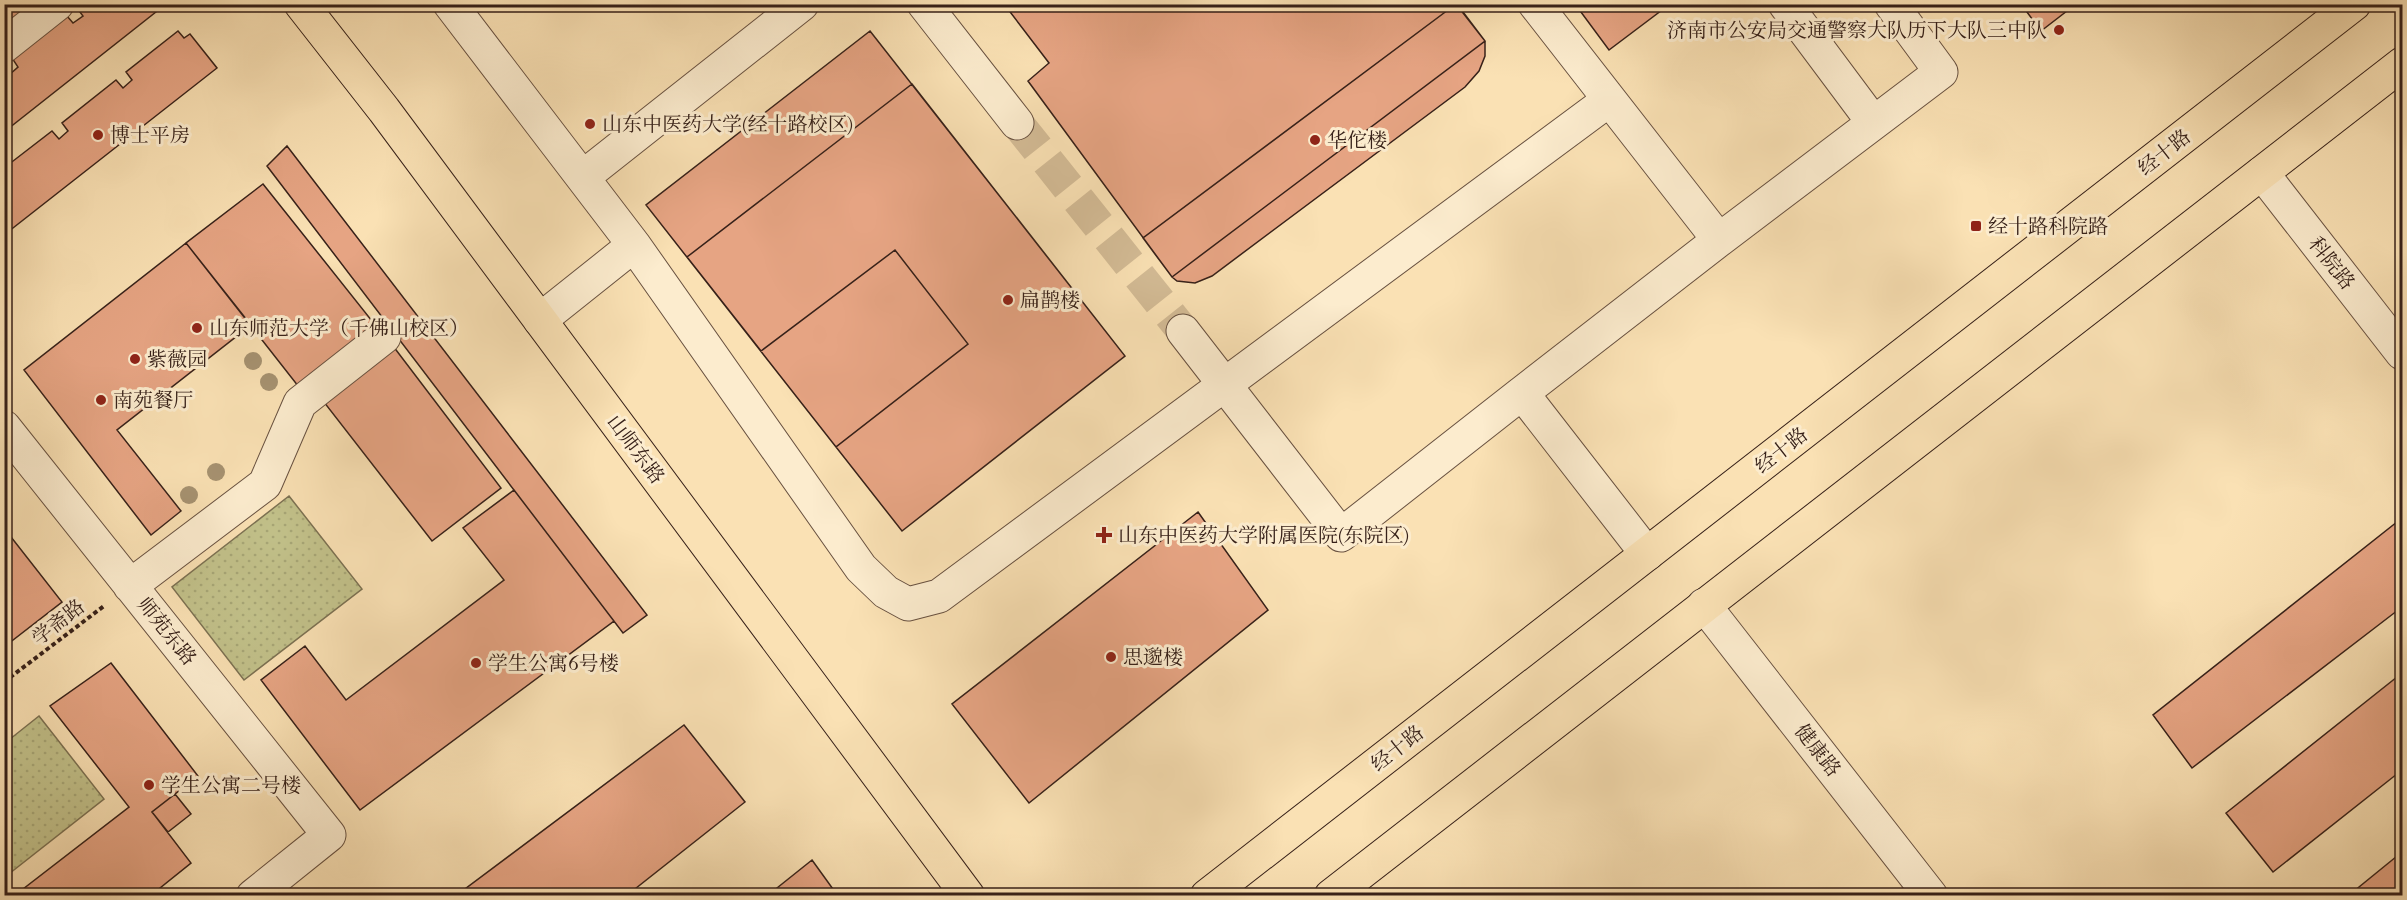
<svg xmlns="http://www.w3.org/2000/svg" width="2407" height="900" font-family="'IM FELL French Canon','Noto Serif SC',serif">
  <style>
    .garden { fill: url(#garden-dots); stroke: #7c7152; stroke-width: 1.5 }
    .building { fill: #e6a483; stroke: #372119; stroke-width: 1.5 }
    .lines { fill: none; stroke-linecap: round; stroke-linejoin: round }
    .minor-tunnel { stroke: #d3bb95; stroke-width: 33; stroke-dasharray: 33 16; stroke-linecap: butt }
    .minor-casing { stroke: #685140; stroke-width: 35 }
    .major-casing { stroke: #372119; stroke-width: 35 }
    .highway-casing { stroke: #372119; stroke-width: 35 }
    .path { stroke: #372119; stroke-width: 4; stroke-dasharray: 4.5 3; stroke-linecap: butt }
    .minor { stroke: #fcecce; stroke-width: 33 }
    .major { stroke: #fae1b4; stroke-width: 33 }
    .highway { stroke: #fae1b4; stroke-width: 33 }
    .tree { fill: #a69271 }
    .poi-dot { fill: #8f2418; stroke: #fcecce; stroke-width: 2 }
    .labels { text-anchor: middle; stroke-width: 6; stroke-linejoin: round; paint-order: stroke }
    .poi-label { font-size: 20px; fill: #372119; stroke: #fcecce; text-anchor: start }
    .street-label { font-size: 20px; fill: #372119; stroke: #fcecce }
  </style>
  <defs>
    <pattern id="garden-dots" width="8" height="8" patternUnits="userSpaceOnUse" patternTransform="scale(1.5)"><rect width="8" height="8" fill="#c2c18a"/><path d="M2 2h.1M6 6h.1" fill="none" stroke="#a7a676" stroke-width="1.8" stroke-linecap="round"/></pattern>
  </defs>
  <rect width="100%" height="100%" fill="#fae1b4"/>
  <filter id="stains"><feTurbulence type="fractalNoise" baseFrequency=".00333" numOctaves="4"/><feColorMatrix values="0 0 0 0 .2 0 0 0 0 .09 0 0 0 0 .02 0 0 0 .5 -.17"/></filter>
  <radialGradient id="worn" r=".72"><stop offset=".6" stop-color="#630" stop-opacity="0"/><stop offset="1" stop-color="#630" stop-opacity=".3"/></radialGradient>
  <path class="garden" d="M289 496 362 589 244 680 172 587Z
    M39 716 104 799 5 877V743Z"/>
  <path class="building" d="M4 4H31L4 26Z
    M81 4H166L4 132V69L9 75 18 67 12 58 67 16 73 23 83 16 77 8Z
    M1004 4H1457L1485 41V56L1479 71 1465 87 1212 276 1195 283 1177 281 1172 277 1028 81 1049 63Z
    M1456 4 1485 41 1172 277 1143 238Z
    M1575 4H1670L1609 50Z
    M2021 4H2076L2041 31Z
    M178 31 184 38 190 34 217 68 4 235V182L7 180 4 177V168L52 131 59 139 68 131 62 123 116 80 123 88 132 80 126 72Z
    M870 31 1125 356 902 531 646 205Z
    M912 84 1125 356 902 531 836 447 968 344 895 250 761 351 687 257Z
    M287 146 647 615 623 633 267 166Z
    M263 184 380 331 302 391 186 243Z
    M186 243 251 325 117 430 181 511 151 535 24 370Z
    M390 342 501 488 432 541 320 397Z
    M514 490 614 621 360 810 261 680 305 646 346 700 504 580 463 528Z
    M1198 512 1268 610 1029 803 952 704Z
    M2402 518V607L2192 768 2153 715Z
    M4 528 62 602 4 647Z
    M111 663 198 776 152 812 191 863 150 896H14L129 807 50 706Z
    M2402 673V770L2273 872 2226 813Z
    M684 725 745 802 626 896H470L465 889Z
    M175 794 191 814 168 832 152 812Z
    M2402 852V896H2348Z
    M812 860 838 896H767Z"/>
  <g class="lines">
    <path class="minor-tunnel" d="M1017 123 1183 331"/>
    <defs>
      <path id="minor" d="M450 4 634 245 540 320
        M924 4 1017 123
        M1535 4 1719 240 1522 393 1647 554
        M1785 4 1873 122
        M4 46 57 4
        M2262 173 2402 353
        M583 177 802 4
        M1719 240 1941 72 1891 4
        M634 245 861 568 886 592 908 604 939 596 1609 100
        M1183 331 1341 535 1522 393
        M4 427 329 835 253 896
        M130 586 265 484 300 403 384 337
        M1704 605 1931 896"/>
      <path id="major" d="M301 4 384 110 968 896"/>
      <path id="highway" d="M1207 896 2354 4
        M1331 896 2402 64"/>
    </defs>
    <use href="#minor" class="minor-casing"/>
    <use href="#major" class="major-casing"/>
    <use href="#highway" class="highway-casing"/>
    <path class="path" d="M4 682 104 606"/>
    <use href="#minor" class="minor"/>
    <use href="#major" class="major"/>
    <use href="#highway" class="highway"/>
  </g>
  <g class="tree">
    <circle cx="253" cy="361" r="9"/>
    <circle cx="269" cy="382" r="9"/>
    <circle cx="216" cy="472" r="9"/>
    <circle cx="189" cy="495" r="9"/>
  </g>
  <g class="poi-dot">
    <circle cx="2059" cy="30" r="6"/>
    <circle cx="590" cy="124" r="6"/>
    <circle cx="98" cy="135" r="6"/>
    <circle cx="1315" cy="140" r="6"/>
    <rect x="1970" y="220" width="12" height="12" rx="3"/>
    <circle cx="1008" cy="300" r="6"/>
    <circle cx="197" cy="328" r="6"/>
    <circle cx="135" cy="359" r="6"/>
    <circle cx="101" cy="400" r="6"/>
    <path d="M1101 526h6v6h6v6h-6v6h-6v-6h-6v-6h6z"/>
    <circle cx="1111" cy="657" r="6"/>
    <circle cx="476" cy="663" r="6"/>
    <circle cx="149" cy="785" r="6"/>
  </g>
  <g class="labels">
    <g class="poi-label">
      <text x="2047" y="37" text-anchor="end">济南市公安局交通警察大队历下大队三中队</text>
      <text x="602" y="131">山东中医药大学(经十路校区)</text>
      <text x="110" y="142">博士平房</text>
      <text x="1327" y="147">华佗楼</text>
      <text x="1988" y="233">经十路科院路</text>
      <text x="1020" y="307">扁鹊楼</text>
      <text x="209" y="335">山东师范大学（千佛山校区）</text>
      <text x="147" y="366">紫薇园</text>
      <text x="113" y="407">南苑餐厅</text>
      <text x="1118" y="542">山东中医药大学附属医院(东院区)</text>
      <text x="1123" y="664">思邈楼</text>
      <text x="488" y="670">学生公寓6号楼</text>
      <text x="161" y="792">学生公寓二号楼</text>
    </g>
    <g class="street-label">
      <text transform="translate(2164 152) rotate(-38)" y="7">经十路</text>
      <text transform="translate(2332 263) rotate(52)" y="7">科院路</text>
      <text transform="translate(636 449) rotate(53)" y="7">山师东路</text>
      <text transform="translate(1781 450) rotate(-38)" y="7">经十路</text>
      <text transform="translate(58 622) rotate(-38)" y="7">学斋路</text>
      <text transform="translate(167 631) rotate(51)" y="7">师苑东路</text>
      <text transform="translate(1397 748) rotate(-38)" y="7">经十路</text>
      <text transform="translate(1818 750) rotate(52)" y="7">健康路</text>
    </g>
  </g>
  <rect width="2407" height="900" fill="none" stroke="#fae1b4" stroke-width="24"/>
  <rect x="6" y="6" width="2395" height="888" fill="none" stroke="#372119" stroke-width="3"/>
  <rect x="12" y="12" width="2383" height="876" fill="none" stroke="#372119" stroke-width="1.5"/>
  <rect width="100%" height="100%" filter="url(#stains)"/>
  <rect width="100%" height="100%" fill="url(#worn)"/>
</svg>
